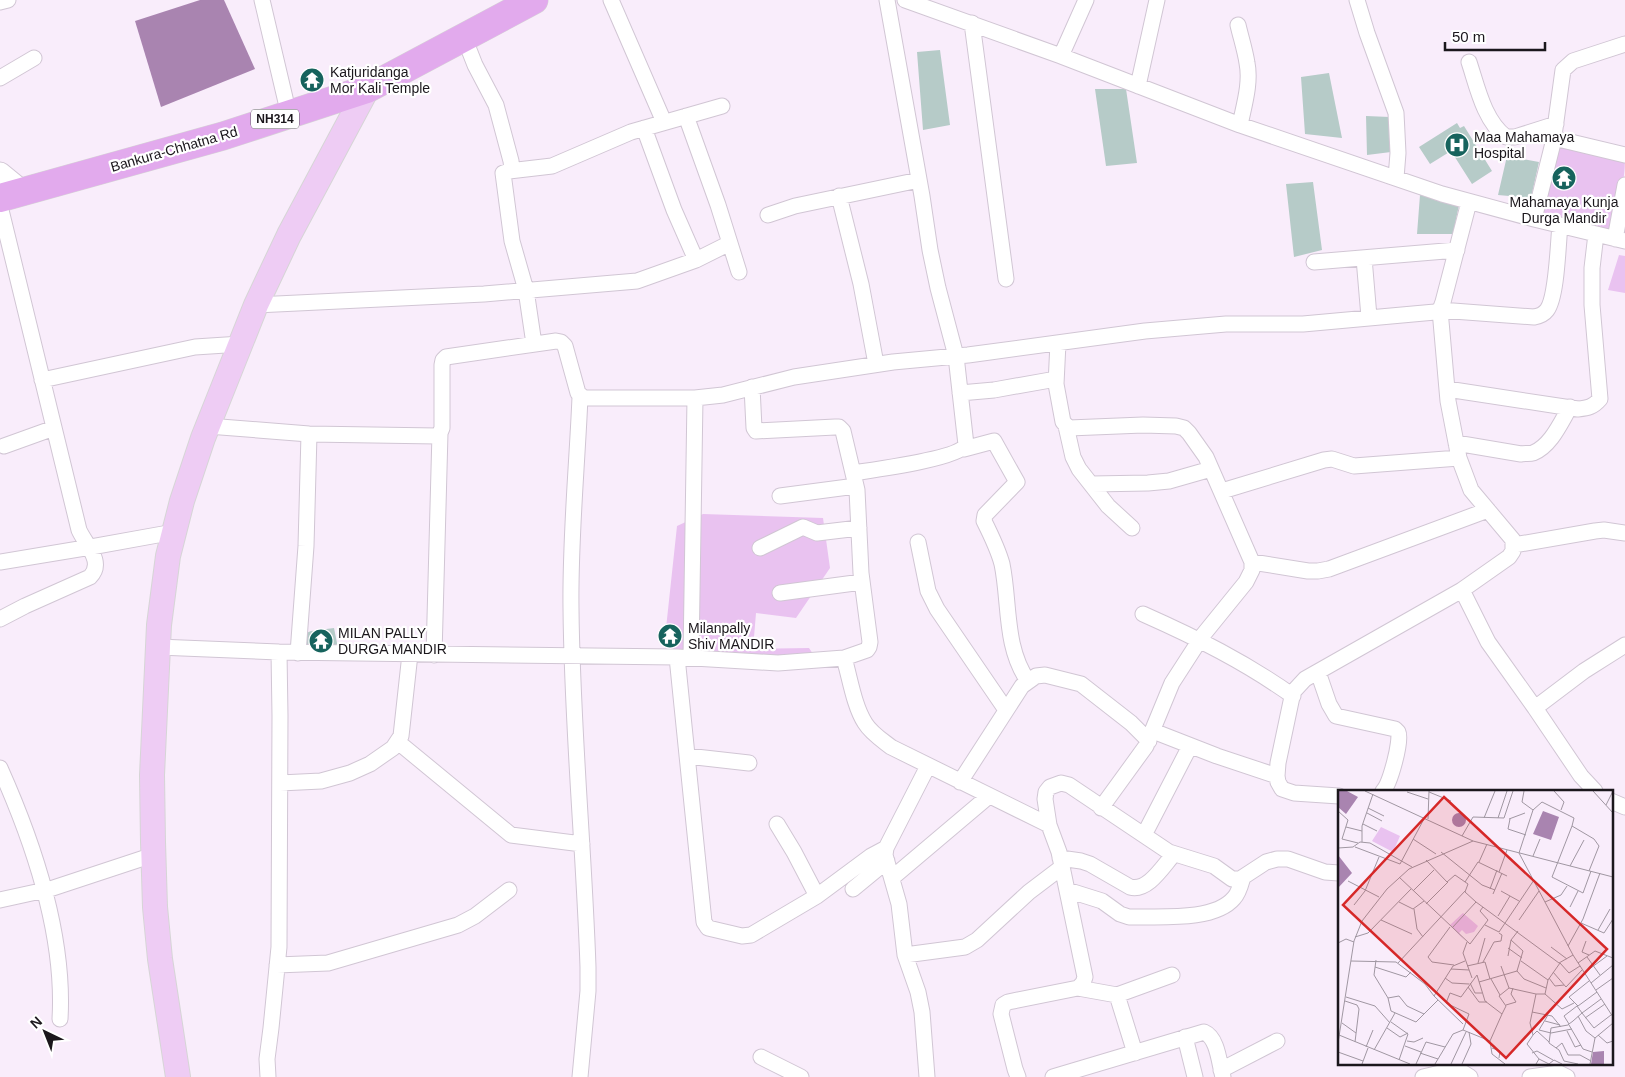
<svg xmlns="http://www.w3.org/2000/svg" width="1625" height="1077" font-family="Arial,sans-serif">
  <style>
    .green { fill: #e9c2f0 }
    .water { fill: #a984b0 }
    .building { fill: #b6cbc8 }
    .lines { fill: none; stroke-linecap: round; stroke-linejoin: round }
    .street-casing { stroke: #d1c6d4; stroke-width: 17 }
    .secondary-casing { stroke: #d1c6d4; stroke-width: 23 }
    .primary-casing { stroke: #d6d5d6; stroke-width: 26 }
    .highway-casing { stroke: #d6d5d6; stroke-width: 29 }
    .street { stroke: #fff; stroke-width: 15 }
    .secondary { stroke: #fff; stroke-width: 21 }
    .primary { stroke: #eeccf4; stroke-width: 24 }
    .highway { stroke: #e2aaed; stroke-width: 28 }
    .labels { text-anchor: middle; stroke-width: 4.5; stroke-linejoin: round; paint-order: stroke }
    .shield { fill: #fff; stroke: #5f5d60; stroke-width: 1 }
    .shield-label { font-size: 12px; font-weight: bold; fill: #1b171c }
    .poi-label { font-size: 14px; fill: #1b171c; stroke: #fff; text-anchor: start }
    .street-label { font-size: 14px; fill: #1b171c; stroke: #fff }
    .inset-road { fill: none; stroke: #a097a2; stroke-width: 1 }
    .view { fill: #d62828; fill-opacity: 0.15; stroke: #d62828; stroke-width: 2.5 }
    .inset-edge { fill: none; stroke: #1b171c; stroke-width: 2.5 }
  </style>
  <rect width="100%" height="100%" fill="#f9edfb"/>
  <path class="green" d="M1556 141 1625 158C1625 186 1616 214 1615 243L1537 217Z
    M1619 255 1625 256V293L1608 290Z
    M703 514 823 518 830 568 796 618 756 613 753 649 809 648 817 660 778 663 753 667 676 652 672 649 664 647 677 526Z"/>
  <path class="water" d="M200 0H224L255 69 161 107 135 21Z"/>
  <path class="building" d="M940 50 950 125 923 130 917 52Z
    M1329 73 1342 138 1305 134 1301 77Z
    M1095 89H1126L1137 163 1106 166Z
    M1366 116 1390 117 1391 152 1367 155Z
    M1457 123 1460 128 1464 126 1492 171 1472 184 1451 151 1430 164 1419 147Z
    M1507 156 1539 162 1531 198 1498 195Z
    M1557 176H1571V182L1558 181Z
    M1313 182 1322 250 1294 257 1286 184Z
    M1420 195 1459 205 1453 234H1417Z
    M334 628 338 648 305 649 304 634 311 631Z
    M667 628H674L672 643 666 644Z"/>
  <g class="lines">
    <defs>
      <path id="street" d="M262 0 289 115
        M611 0 664 122
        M905 0 1061 56 1240 125 1442 194 1534 219 1625 241
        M1357 0 1367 33 1396 113 1398 153 1396 178
        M0 2 8 0
        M972 23 1006 279
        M1238 25C1241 38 1245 50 1247 63 1251 83 1244 105 1240 125
        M464 37 475 65 496 105 511 161 512 170
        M1061 56 1086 0
        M1469 62C1477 86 1484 121 1506 137H1515L1556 124
        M0 78 34 58
        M1138 86 1157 0
        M686 116 718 205 739 272
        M644 128 674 210 696 260
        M1554 138 1625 155
        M839 196 861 284 876 364
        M0 206 79 530C85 544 105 562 90 577L25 606 0 619
        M768 215 795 206 919 180
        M1534 219 1553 143 1563 70 1573 61 1625 44
        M1560 225C1558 243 1557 297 1547 310 1544 314 1540 316 1534 317L1440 310 1448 401 1459 458 1471 490 1513 540V551L1509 557 1462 590 1488 642 1535 708 1581 776 1595 791
        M1615 239 1625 185
        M1364 258 1369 317
        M1314 262 1457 250
        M256 305 484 294 637 281 696 260 730 243
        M1058 343 1056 384 1063 422 1069 428 1143 425 1176 426 1184 428 1189 433 1206 457 1252 562V570L1246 582 1203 635 1172 683 1146 746 1101 808
        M534 344 526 290 512 241 503 173 509 171 552 166 631 132 722 106
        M42 380 195 347 241 344
        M1447 389 1578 409C1588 408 1593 407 1600 399L1592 305V268L1596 234
        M960 393 994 390 1056 379
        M208 426 309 434 437 436 440 433 442 428V365L443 360 446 357 556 341 561 342 565 346 578 393 584 398H695L723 395 794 377 893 362 968 355 1145 331 1226 324H1303L1435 312 1440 310 1443 302 1469 202
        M1066 426 1073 457 1079 469 1108 506 1132 528
        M1456 443 1521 454C1525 453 1530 454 1533 453 1551 446 1561 422 1570 407
        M4 446 54 428
        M964 449 994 441 1017 482 985 515 984 521C991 535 998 549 1002 564 1010 602 1004 647 1028 681
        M853 473C872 470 957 459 966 445L956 356 938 288 930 250 922 196 887 0
        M1092 484 1148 483 1169 481 1211 469
        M1222 491 1324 460 1332 459 1354 466 1459 458
        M780 496 856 486
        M918 542 928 591 937 609 1006 710
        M1514 545 1595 531 1604 530 1625 533
        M760 548 803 527 817 533 859 528
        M0 562 91 547 174 532
        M1252 562 1308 571H1318L1329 569 1488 510
        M780 593 862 582
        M1143 614C1197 638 1245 662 1293 696
        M158 647 279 652 677 657 778 663 844 658 867 650 869 647 870 642 861 573 857 490 843 431 839 427H835L756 431 754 428 752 387
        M298 653 306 546 309 434
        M434 655 440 433
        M677 657 704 922 708 928 742 936 751 935 817 896 871 856 886 848
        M691 657 695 398
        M844 658C850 678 854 706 865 723 871 733 882 740 891 747L1049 825
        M1318 672 1329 704 1336 716 1395 729 1398 732C1402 740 1390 784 1383 791
        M1535 708 1584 671 1625 645
        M1153 731 1217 756 1277 776
        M398 742 511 835 582 844
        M687 756 749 763
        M0 768C34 844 65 935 60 1019
        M960 782 1022 686 1036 676 1045 675 1081 684 1131 723 1149 741
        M280 783 321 781 350 773 370 764 393 748 401 736 410 654
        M1339 796 1294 793 1282 789 1278 782 1277 776 1278 763 1293 692 1305 679 1462 590
        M1611 801 1625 807
        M777 824 794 852 817 896
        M1144 835 1190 746
        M1060 858 1081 861 1090 864 1130 887C1148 892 1163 866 1174 854
        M892 878 989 796
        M853 889 887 861
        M1067 890 1102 901 1120 914 1129 917C1158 916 1214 922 1234 898 1239 893 1241 884 1243 877
        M0 900 50 889 153 855
        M905 955 965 947 977 940 1029 892 1062 867
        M277 965 328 963 458 925 475 916 509 890
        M1078 988 1117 995 1172 975
        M1117 995 1135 1053
        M1185 1037 1195 1077
        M761 1057 801 1077
        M1456 1063 1457 1069 1470 1077
        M1221 1070 1277 1041
        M268 1077 267 1059 271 1028 279 947 280 716 279 652
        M580 1077 588 991V967C584 848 572 728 571 608 570 537 577 468 580 397
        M927 1077 922 1012 918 992 905 955 899 904 885 855 886 848 928 766
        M1018 1077 1015 1069 1001 1014 1003 1005 1008 1002 1078 988 1083 983 1085 977 1059 852 1049 825 1045 799 1046 792 1050 787 1061 783 1069 785 1169 852 1214 866 1232 879H1240L1266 862 1277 859H1288L1325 872 1339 873
        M1053 1077 1204 1032C1218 1038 1219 1063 1223 1077
        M1423 1077 1457 1069
        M1530 1077 1559 1073 1567 1077"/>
      <path id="secondary" d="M0 173 22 191"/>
      <path id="primary" d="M178 1077 160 959 155 907 153 842 152 775 159 625 168 556 182 501 203 438 256 305 289 235 367 89"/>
      <path id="highway" d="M0 198 223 136 367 89 534 0"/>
    </defs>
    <use href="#street" class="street-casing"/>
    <use href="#secondary" class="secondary-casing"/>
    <use href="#primary" class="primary-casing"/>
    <use href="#highway" class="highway-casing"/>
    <use href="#street" class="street"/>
    <use href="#secondary" class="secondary"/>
    <use href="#primary" class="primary"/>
    <use href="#highway" class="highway"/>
  </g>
  <defs>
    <symbol id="temple-disc" viewBox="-11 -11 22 22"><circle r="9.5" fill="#16635d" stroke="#fff"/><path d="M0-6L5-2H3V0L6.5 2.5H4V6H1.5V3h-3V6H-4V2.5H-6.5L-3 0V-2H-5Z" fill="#fff"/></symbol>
    <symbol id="hospital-disc" viewBox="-11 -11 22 22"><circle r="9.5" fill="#16635d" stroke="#fff"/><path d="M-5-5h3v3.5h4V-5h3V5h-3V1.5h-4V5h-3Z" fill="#fff"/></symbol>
  </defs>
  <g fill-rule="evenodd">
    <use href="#temple-disc" x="298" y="66" width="28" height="28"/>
    <use href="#hospital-disc" x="1443" y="131" width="28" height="28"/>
    <use href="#temple-disc" x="1550" y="164" width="28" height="28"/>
    <use href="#temple-disc" x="656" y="622" width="28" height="28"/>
    <use href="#temple-disc" x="307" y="627" width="28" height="28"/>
  </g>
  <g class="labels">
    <rect class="shield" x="251" y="109.5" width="48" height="19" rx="4"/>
    <g class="shield-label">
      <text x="275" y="123">NH314</text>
    </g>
    <g class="poi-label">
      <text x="330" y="77">Katjuridanga<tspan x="330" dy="16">Mor Kali Temple</tspan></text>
      <text x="1474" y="142">Maa Mahamaya<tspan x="1474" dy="16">Hospital</tspan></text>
      <text x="1564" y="207" text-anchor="middle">Mahamaya Kunja<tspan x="1564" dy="16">Durga Mandir</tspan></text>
      <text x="688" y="633">Milanpally<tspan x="688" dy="16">Shiv MANDIR</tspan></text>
      <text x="338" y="638">MILAN PALLY<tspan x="338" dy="16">DURGA MANDIR</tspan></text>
    </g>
    <g class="street-label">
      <text transform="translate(174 149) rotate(-16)" y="5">Bankura-Chhatna Rd</text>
    </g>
  </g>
  <g transform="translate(1338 790)">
    <rect width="275" height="275" fill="#f9edfb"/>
    <path d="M43 37 62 46 55 62 34 51ZM125 123 140 136 136 142 128 144 124 140 121 143 126 150 112 135Z" fill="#e9c2f0"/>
    <path d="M0 1H9L20 7 8 24 0 17ZM205 21 221 27 213 50 195 44ZM114 30a7 7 0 1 1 14 0a7 7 0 1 1-14 0ZM0 65 14 83 0 98ZM266 261V274H253L255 262Z" fill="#a984b0"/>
    <path class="inset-road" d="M27 1 135 51 275 87M186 1 184 12 195 20M216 1 226 12 223 20M255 1 275 23M69 2 90 9M91 2 113 11M268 15 275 1M30 18 46 26M0 21 10 30 4 49 20 53M29 23 44 31M146 28 157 1M160 28 169 1M90 29 91 1M171 29 187 23M172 29 170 39 188 45M25 34 39 41M234 36 236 28 204 12 195 20 181 63 235 165 275 227M8 37 24 41M124 46 135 27 166 28 175 1M75 49 98 64M24 52V36L35 4M17 57 62 74 87 27M0 58 15 57 22 52 32 53 74 77M103 62 144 95 157 100M195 66 202 49M88 70 109 92 117 85 130 94 127 102 138 112 221 173 235 165M141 72 149 54M232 76 246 50M251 81 261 56 256 49 234 36 214 87 245 103 253 81M161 82 169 60M61 87 132 154 150 130 142 121 145 117M10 91 41 107M127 92 140 72 169 86M152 99 159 80M75 101 96 80M163 101 181 111M155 104 164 83M61 112 75 119 86 111M207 112 223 105 229 96M88 114 110 92M16 115 27 101 41 67M232 117 240 101M76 119 79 139 85 147M160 126 172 106M43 130 74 144M181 130 201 101M243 133 266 143 275 129M147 135 161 142 196 90M112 137 90 167 94 172 116 175M114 138 138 112M260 140 272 119M17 147 30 143 73 99M248 151 244 162 251 165M129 152 125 163 134 188M0 153 8 149 16 152M230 156 245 129 262 83M213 157 229 169M170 158 184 168M170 166 173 150M249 167 262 185M38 170 36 185 50 208 53 221 78 232 100 210M13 171 58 172 87 194 96 206M183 171 210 190M145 172 156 152 163 151 164 145 161 143M60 173 127 101M140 173 147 148M240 173 257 161 275 168M129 176 147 172 152 189M163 176 171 198M37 177 68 187 73 182M113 179 131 180M179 181 186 189 208 198M215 182 228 197 244 180M246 183 269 166M107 188 114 193 131 194M211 188 217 196 226 195M153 189 162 205M251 191 231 207 240 216 259 202M141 192 179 181 185 161 173 150 180 141M132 193 137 203H144M253 193 275 175M130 197 141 212H149M258 200 275 188M207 204 224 219 236 213M8 207 37 216 52 233M50 208 61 206 69 216 86 224M263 209 244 223 256 238 273 225M7 211 19 215 21 219 17 252M168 215 178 212 173 204 175 198M194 222 214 226 223 237M164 224 152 251 154 264 167 274M240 226 248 241 257 248M247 228 267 214M207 231 222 235M53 232 70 244 61 270M4 233 18 243M125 234 96 206 115 176 127 171M231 234 226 226 239 216 244 223 235 231 231 234 230 235 213 238 211 253 221 260 226 271 240 274M231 235 245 259 254 262M49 238 62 247 70 243M201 240 213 243 234 239M201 240 210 225M229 241 237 257 243 255M1 245 72 274M195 245 199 241 211 252M260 245 269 253 275 251M69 251 76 252 85 248M152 251 125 240 131 224 108 213 112 203 123 207 139 185 147 211 164 224 168 216 161 206 171 198 198 204M0 253 16 151 24 131 49 99 71 79 135 51M67 256 83 262M28 257 35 240M154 258 162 261 161 268M218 258 224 253 230 265H242L253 271M36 260 57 223M0 262 25 271M82 263 100 269M194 263 199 261 215 270M201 269 189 254 195 245 192 233 198 204H207L210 190 222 173 231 183 242 176M24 274 30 258M78 274 88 252 107 257M97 274 115 244 125 240M113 274 128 242M124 274 133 254 131 242M198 274 201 269 211 274M211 274 216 270 224 274M252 274 257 248 275 233"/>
    <path class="view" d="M106 7 269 159 168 268 5 115Z"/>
    <rect width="275" height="275" class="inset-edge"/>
  </g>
  <g transform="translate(45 1032) rotate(317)" stroke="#ffffff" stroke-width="4" paint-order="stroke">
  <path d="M0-4L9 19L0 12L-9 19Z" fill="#1b171c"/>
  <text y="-8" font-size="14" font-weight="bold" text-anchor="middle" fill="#1b171c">N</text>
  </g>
  <path d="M1445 42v8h100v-8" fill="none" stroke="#1b171c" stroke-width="2.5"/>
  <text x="1452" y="42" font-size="15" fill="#1b171c" stroke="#ffffff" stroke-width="4" paint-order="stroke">50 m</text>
</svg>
